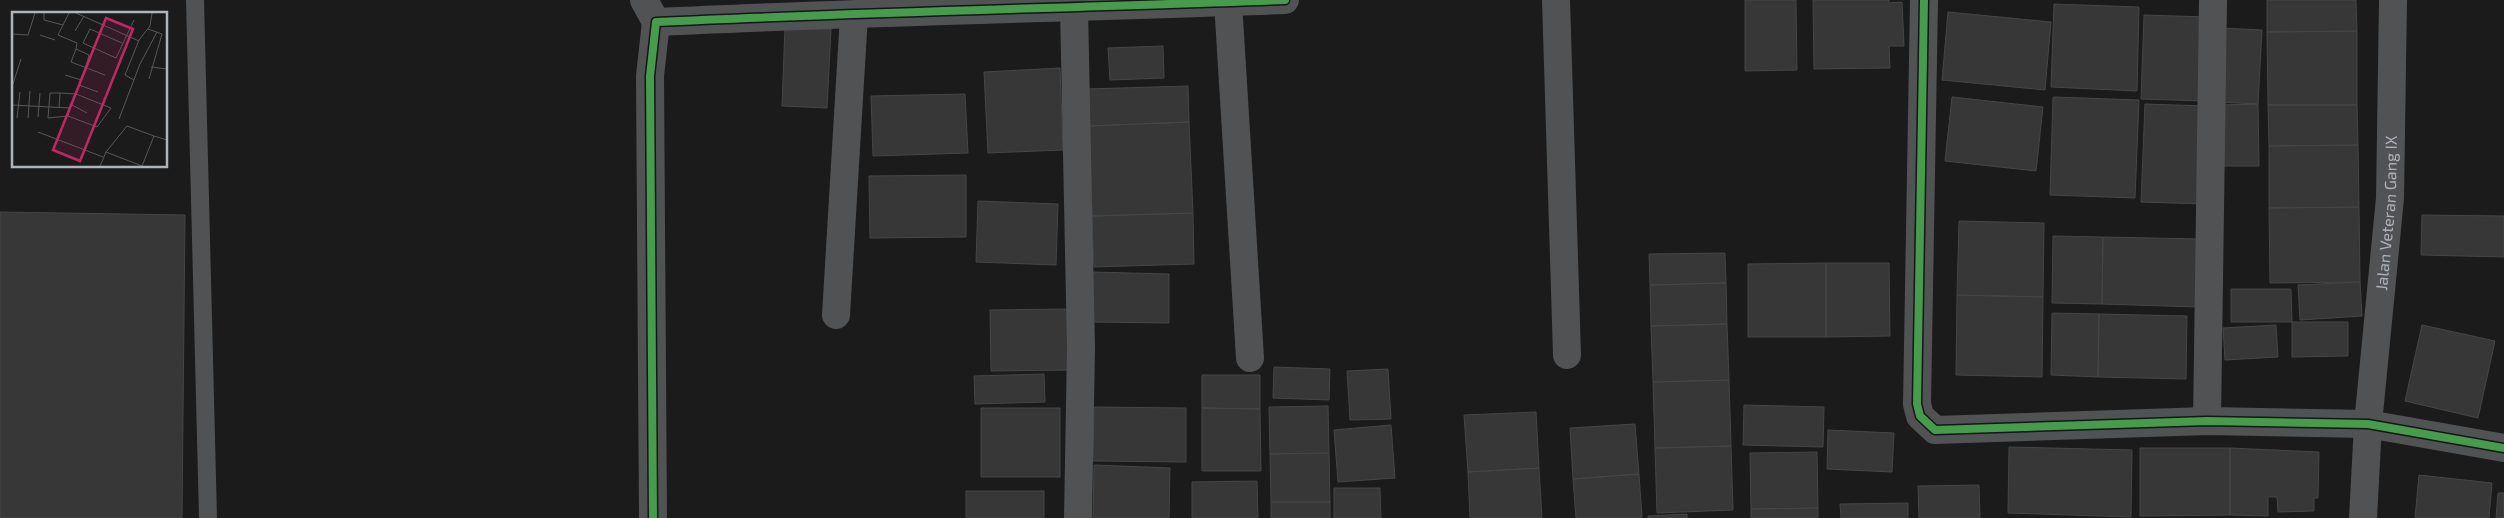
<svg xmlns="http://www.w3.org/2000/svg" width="2504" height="518" font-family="'Exo 2',sans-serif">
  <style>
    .building { fill: #373738; stroke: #444647 }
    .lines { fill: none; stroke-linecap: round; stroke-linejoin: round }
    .service { stroke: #505254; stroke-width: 18 }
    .minor { stroke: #505254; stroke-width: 28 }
    .cycleway-casing { stroke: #151617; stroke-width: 11 }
    .cycleway { stroke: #469c4c; stroke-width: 8 }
    .labels { text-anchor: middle; stroke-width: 4.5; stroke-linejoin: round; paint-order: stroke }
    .street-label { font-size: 16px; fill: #aeb4ba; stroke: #151617 }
    .inset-road { fill: none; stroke: #56585b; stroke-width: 1 }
    .view { fill: #c02864; fill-opacity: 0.15; stroke: #c02864; stroke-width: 2.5 }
    .inset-edge { fill: none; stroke: #aeb4ba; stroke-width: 2.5 }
  </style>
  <rect width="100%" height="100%" fill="#1b1b1b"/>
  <path class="building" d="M1745 0H1796L1797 70 1745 71Z
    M1813 0H1889V3L1902 2 1904 46H1889L1890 68 1814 69Z
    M2267 0H2356L2357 31 2267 32Z
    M2054 4 2139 7 2137 91 2051 87Z
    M1948 12 2051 22 2045 90 1942 80Z
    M2144 15 2207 17 2204 101 2141 99Z
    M785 27 831 29 827 108 782 106Z
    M2220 28 2262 30 2258 104 2216 102Z
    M2357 31V105H2268L2267 32Z
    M1163 46 1164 78 1110 80 1108 48Z
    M1060 68 1063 150 988 153 984 72Z
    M1188 86 1189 122 1089 126 1087 89Z
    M965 94 968 153 873 156 871 96Z
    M1952 97 2043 107 2036 171 1945 161Z
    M2053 97 2139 100 2135 198 2050 195Z
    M2145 104 2207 106 2204 204 2141 202Z
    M2258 104 2259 166H2221L2220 105Z
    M2268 105H2357L2358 145 2269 146Z
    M1189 122 1193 213 1092 216 1089 126Z
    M2358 145 2359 207 2269 208V146Z
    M966 175V237L870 238 869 176Z
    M978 201 1058 204 1056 265 976 262Z
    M2359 207 2360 282 2270 283 2269 208Z
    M0 212 185 215 182 518H0Z
    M1193 213 1194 264 1094 267 1092 216Z
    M2422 215 2504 216V257L2421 255Z
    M1959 221 2044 223 2043 297 1957 295Z
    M2053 236 2103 237 2102 304 2052 303Z
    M2103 237 2199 239 2198 307 2102 304Z
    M1725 253 1726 283 1650 285 1649 254Z
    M1826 263V337H1748V264Z
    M1826 263H1889L1890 336 1826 337Z
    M1092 272 1169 274V323L1091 322Z
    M2360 282 2362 316 2300 320 2298 285Z
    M1726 283 1727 324 1651 326 1650 285Z
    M2231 289H2291L2292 322H2231Z
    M1957 295 2043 297 2042 377 1956 375Z
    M1068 309 1069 370 991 371 990 310Z
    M2052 313 2099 314 2098 377 2051 375Z
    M2099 314 2187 316 2186 379 2098 377Z
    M2292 322H2348V356L2292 357Z
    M1727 324 1729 380 1653 382 1651 326Z
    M2276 325 2278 357 2225 360 2223 328Z
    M2422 325 2495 341 2478 418 2405 401Z
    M1274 367 1330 369 1329 400 1273 398Z
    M1388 369 1391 419 1350 420 1347 371Z
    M1044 374 1045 402 975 404 974 376Z
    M1202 375H1260V409L1202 408Z
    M1729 380 1731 446 1655 448 1653 382Z
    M1744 405 1824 407 1823 447 1743 445Z
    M1328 406 1329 453 1270 454 1269 407Z
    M1094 407 1186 408V462L1093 461Z
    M981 408H1060V477H981Z
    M1202 408 1260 409 1261 471H1202Z
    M1536 412 1539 468 1468 472 1464 415Z
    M1635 424 1639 474 1573 479 1570 428Z
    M1391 425 1395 478 1338 482 1334 430Z
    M1828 430 1894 433 1892 472 1827 469Z
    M1731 446 1733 510 1657 513 1655 448Z
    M2009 447 2132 450 2131 517 2008 513Z
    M2140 448H2230V515L2140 516Z
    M2230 448 2319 452 2318 498H2314V511L2278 512 2277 497H2268V516L2230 515Z
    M1817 452 1818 508 1751 509 1750 453Z
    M1329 453 1330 502H1271L1270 454Z
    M1094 465 1170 468 1169 518H1093Z
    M1539 468 1542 518H1470L1468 472Z
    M1639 474 1642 518H1576L1573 479Z
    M2419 475 2492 483 2489 518H2415Z
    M1257 481 1258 518H1192V482Z
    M1979 485 1980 518H1919L1918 486Z
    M1334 488H1380L1381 518H1334Z
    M966 491H1044V518H966Z
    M2498 493H2504V518H2496Z
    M1271 502H1330V518H1271Z
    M1908 503V518H1841L1840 504Z
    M1818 508V518H1751V509Z
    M1687 514V518H1648V516Z"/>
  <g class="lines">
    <path class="service" d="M195 0 208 518"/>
    <g class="minor">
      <path d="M644 0 656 22"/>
      <path d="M1071 0 1074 8 1081 348 1078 518"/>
      <path d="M1556 0 1567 355"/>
      <path d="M1924 0 1917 404 1920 416 1935 430 2207 421 2368 424 2504 448"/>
      <path d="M1228 2 1250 358"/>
      <path d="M836 315 854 15"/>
      <path d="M2207 421 2213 0"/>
      <path d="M653 518 650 76 656 22C865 12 1075 8 1285 0"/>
      <path id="s1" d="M2363 518 2368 424 2390 198 2393 0"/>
    </g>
    <defs>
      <path id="cycleway" d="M1924 0 1917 404 1920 416 1935 430 2207 421 2368 424 2504 448
        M653 518 650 76 656 22C865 12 1075 8 1285 0"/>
    </defs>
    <use href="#cycleway" class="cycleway-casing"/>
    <use href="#cycleway" class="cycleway"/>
  </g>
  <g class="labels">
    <g class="street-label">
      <text dy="6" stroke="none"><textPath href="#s1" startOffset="306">Jalan Veteran Gang IX</textPath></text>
    </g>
  </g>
  <g transform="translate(12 12)">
    <rect width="155" height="155" fill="#1b1b1b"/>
    <path class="inset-road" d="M32 1V8L51 13M64 1 127 29M136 17 150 22 137 67M63 19 72 4M0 22 16 23 23 1M28 23 43 28M110 31 78 17 71 31 104 46 122 8M64 37 59 50 93 63M139 55 155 57M53 63 69 68M122 68 113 63 127 28 138 14 140 1M67 73 86 80M0 75 9 47M48 81H38L36 106 56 104M0 93 58 96M60 93 75 101M47 96 48 81 64 82 99 96 85 115 56 104 58 96 64 82 75 51 77 43 64 37 65 31 46 23 57 1M26 105 28 81M5 106 8 80M16 106 18 79M107 107 128 52 145 20M26 120 91 145M94 140 115 114 142 124M88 154 94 140 130 154M130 154 142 124 155 128"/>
    <path class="view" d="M94 6 121 17 68 149 41 138Z"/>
    <rect width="155" height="155" class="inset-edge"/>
  </g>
</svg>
